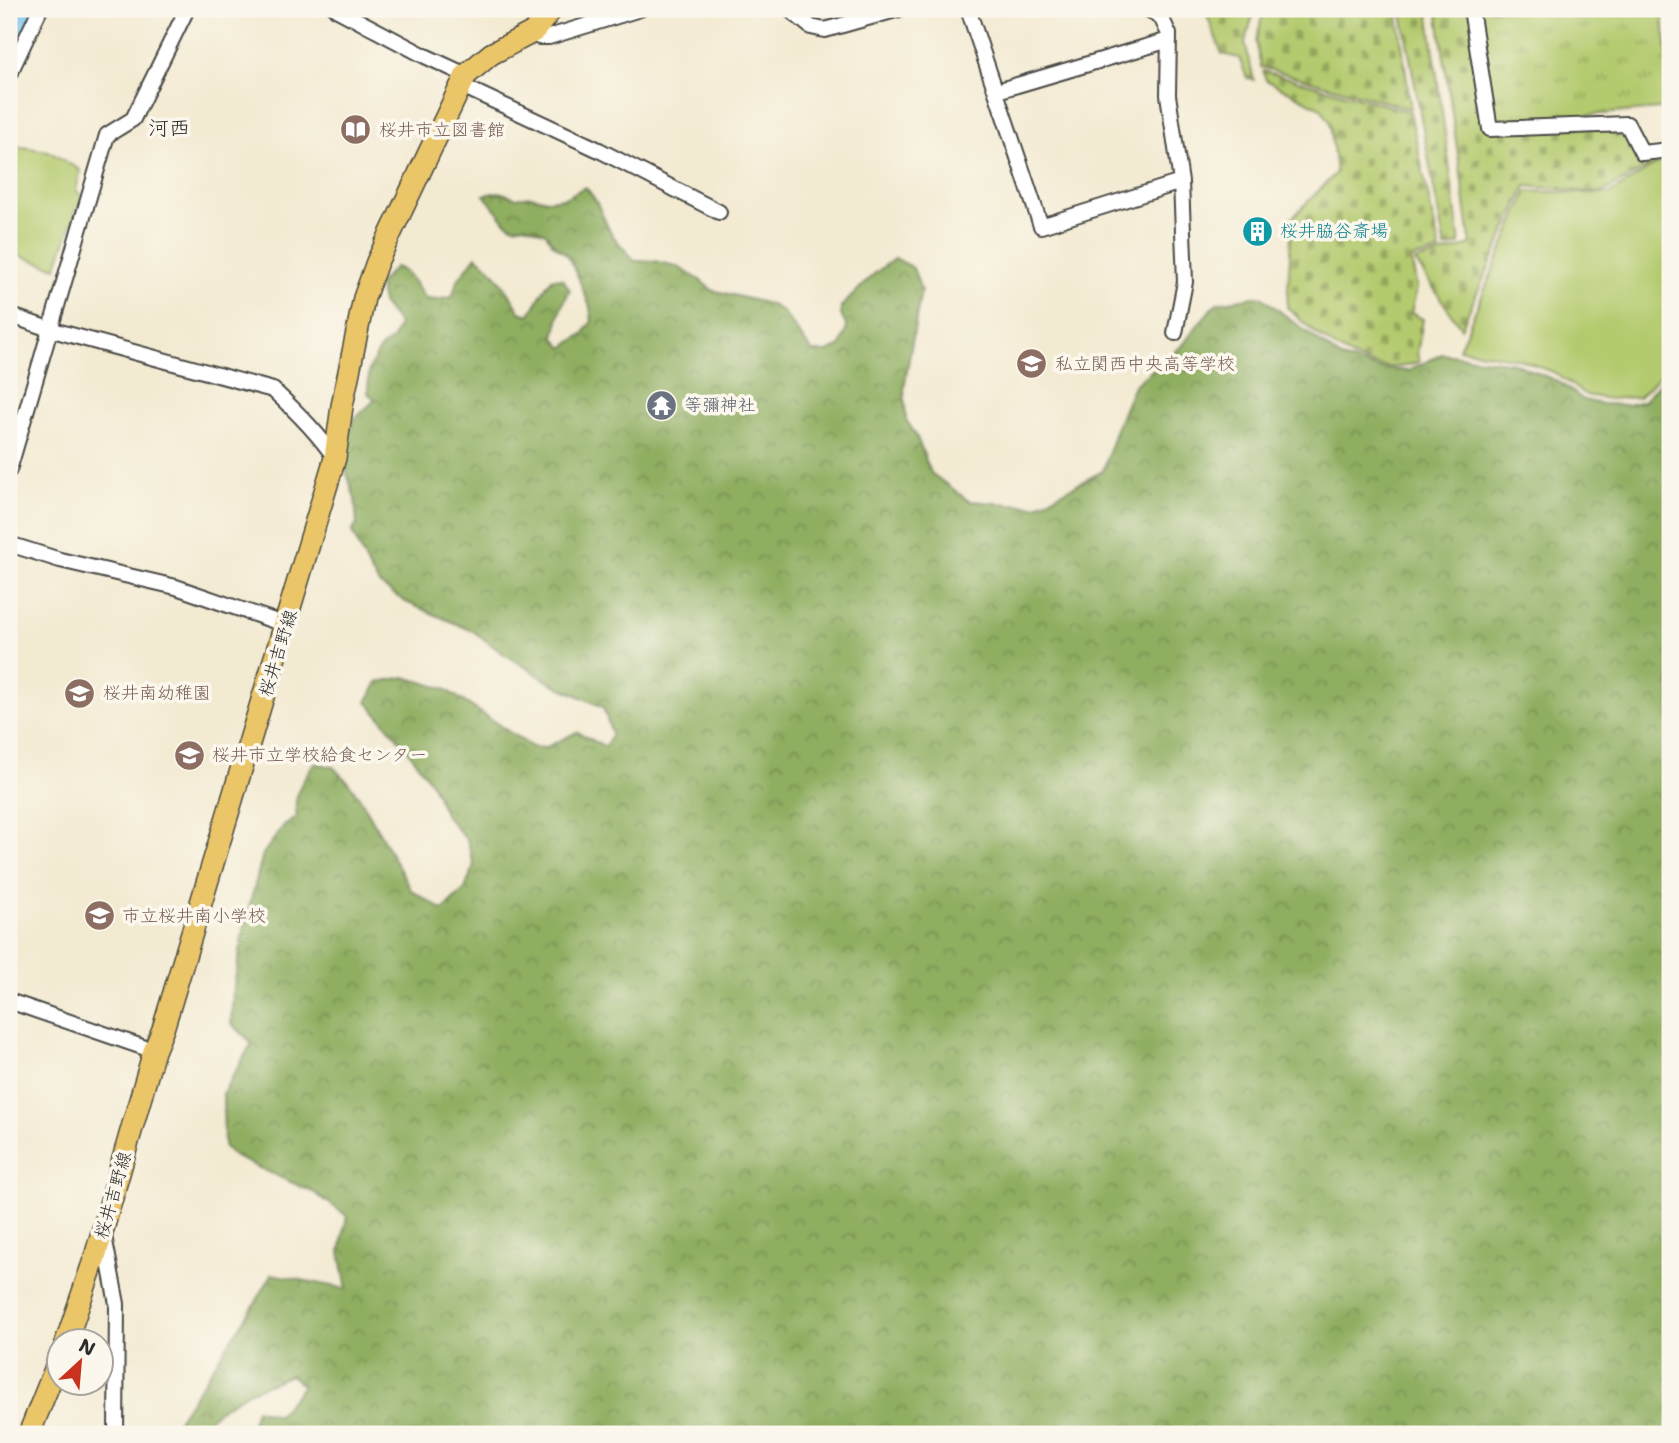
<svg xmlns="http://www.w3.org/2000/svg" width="1679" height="1443" font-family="'Shantell Sans','Klee One',sans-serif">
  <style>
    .green { fill: #b4ca6e; stroke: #707a4c; stroke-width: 2 }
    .forest { fill: url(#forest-crowns); stroke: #5d6c46; stroke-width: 2 }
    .cemetery { fill: url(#cemetery-stones); stroke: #707a4c; stroke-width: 2 }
    .park { fill: url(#park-tufts); stroke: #707a4c; stroke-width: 2 }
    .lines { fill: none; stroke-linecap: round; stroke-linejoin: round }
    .river { stroke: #75c1ef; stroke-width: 23 }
    .minor-casing { stroke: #494844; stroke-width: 18 }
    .primary-casing { stroke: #494844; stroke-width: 24 }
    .minor { stroke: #fff; stroke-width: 14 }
    .primary { stroke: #ebc669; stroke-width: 21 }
    .labels { text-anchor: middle; stroke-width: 7; stroke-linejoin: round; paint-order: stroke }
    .education-label { font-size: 18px; fill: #785e54; stroke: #fbf7ec; text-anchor: start }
    .culture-label { font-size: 18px; fill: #0d838f; stroke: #fbf7ec; text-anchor: start }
    .worship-label { font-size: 18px; fill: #5b616d; stroke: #fbf7ec; text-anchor: start }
    .street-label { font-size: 18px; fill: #2b2b2b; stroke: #fbf7ec }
    .quarter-label { font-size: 21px; fill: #2b2b2b; stroke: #fbf7ec }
  </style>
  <defs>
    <pattern id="forest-crowns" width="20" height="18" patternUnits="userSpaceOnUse" patternTransform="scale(1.75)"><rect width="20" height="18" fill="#8fae61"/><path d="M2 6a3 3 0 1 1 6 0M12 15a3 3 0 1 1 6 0" fill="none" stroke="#758e50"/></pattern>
    <pattern id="cemetery-stones" width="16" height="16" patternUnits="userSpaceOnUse" patternTransform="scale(1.75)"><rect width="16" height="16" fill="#b4ca6e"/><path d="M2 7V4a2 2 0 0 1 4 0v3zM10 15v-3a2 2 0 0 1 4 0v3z" fill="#93a45b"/></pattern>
    <pattern id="park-tufts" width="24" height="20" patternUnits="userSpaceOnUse" patternTransform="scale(1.75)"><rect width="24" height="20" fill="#b4ca6e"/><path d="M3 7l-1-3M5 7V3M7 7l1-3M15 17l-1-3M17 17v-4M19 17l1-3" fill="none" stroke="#93a45b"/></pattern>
  </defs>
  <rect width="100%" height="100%" fill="#fbf7ec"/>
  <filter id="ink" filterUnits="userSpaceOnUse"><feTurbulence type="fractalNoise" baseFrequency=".0143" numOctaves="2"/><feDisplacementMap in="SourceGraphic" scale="14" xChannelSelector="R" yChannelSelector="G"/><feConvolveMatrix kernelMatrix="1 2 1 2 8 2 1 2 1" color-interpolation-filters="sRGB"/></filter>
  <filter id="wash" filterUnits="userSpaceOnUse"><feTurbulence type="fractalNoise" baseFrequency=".00686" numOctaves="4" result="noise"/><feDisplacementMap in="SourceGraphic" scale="28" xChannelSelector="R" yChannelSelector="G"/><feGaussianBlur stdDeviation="1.57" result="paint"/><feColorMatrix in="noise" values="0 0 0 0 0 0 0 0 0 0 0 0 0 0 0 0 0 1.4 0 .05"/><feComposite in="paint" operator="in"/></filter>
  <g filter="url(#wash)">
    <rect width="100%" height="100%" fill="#f3ead2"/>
    <path class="green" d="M9 145 48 151 80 170 76 191 82 195 56 268 9 252Z
      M1670 162V337L1664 371 1639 397 1609 399 1586 395 1553 372 1519 359 1459 349 1527 191 1609 194 1658 163Z"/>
    <path class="forest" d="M585 187C598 199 601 215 610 231 616 242 627 251 635 261H654L676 266 700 280 712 290 769 304 782 311 813 352H827L841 346 847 327 841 315V307L874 274 895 258 913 268 921 290 904 388 906 420 916 435 931 473 969 501 1036 506 1103 471 1115 431 1134 385 1183 345 1200 322 1217 303 1260 296 1341 358 1377 368 1408 371 1442 354 1514 363 1557 381 1584 400 1602 404 1627 405 1644 401 1670 370V1434H263L252 1423 256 1409 278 1415 303 1386 291 1375 248 1392 222 1408 190 1434H169L256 1302 272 1274 347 1289 340 1252 347 1216 315 1193 235 1157 224 1147 223 1093 252 1043 231 1023 233 992 244 927 263 854 285 824 297 818C292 795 302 782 314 763L333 767 348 782 363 803 411 890 443 910 465 889 474 865 467 840 446 816 432 784 404 745 367 702 378 682 405 677 445 689 532 747 545 748 577 732 605 747 612 734 603 707 551 683 501 652 473 631 406 602 380 585 370 570 352 532 357 524 355 499 342 458 343 449 354 419 375 400 368 393 369 369 381 348 393 339 399 324 382 303 379 284 395 267C413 273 415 287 426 299L436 300 452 297 458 280 476 256C495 269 509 292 520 312L529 315C538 303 542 289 553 278L563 279 570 290 561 308 554 337 563 348 584 333 592 321 590 307 574 267 566 254 552 243 546 233 525 225 514 227 505 221 484 195 499 192 517 198 531 196 547 200 565 198Z"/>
    <path class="cemetery" d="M1203 9H1255L1245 42 1254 80 1247 78 1239 58 1222 54 1205 10Z
      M1264 9H1397L1411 109 1261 67 1256 41Z
      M1401 9H1428L1460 244 1445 248Z
      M1437 9H1473L1499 131 1618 126 1655 163 1601 193 1526 186 1461 328 1415 261 1471 245Z
      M1263 71 1410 112 1440 251 1411 259 1417 288 1411 313 1423 319 1417 354 1420 361C1372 383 1319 339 1287 307L1292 218 1336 173 1330 122 1321 108 1266 80Z"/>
    <path class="park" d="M1477 9H1662L1670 79V108L1496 123Z"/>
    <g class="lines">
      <path class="river" d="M9 39 28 9"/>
    </g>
  </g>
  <g filter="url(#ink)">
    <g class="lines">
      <defs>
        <path id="minor" d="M336 9 425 56 466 75
          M789 9 811 27 825 30 899 9
          M968 9 1041 226 1181 182 1168 95 1169 34 1161 17 1148 9
          M1471 9 1490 129 1627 124 1642 153 1670 150
          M533 32 539 37H549L640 9
          M9 75 40 9
          M460 85 599 150 719 212
          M997 91 1169 40
          M9 315 49 329 273 390C295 410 318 433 335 458
          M1175 333 1185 282 1181 182
          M9 470 107 135 133 119 187 9
          M9 544 60 560 176 587 286 625
          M9 1001 154 1051
          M104 1236 117 1304 116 1434"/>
        <path id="primary" d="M66 1342 95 1257 154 1051 163 1029 335 458 342 406 364 298 377 262 466 75 491 54 533 32 552 9
          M29 1434 60 1357"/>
      </defs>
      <use href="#minor" class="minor-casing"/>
      <use href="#primary" class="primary-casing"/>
      <use href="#minor" class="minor"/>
      <use href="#primary" class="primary"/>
    </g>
  </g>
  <defs>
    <symbol id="library-disc" viewBox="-11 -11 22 22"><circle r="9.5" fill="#8d6e63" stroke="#fbf7ec"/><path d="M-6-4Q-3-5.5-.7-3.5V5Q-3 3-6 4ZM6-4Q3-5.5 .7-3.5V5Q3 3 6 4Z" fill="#fff"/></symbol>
    <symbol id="building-disc" viewBox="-11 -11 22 22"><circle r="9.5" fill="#0f9aa8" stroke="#fbf7ec"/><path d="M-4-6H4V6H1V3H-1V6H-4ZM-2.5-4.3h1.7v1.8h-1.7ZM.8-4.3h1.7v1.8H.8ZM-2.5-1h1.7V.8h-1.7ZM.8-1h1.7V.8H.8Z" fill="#fff"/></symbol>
    <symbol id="school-disc" viewBox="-11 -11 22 22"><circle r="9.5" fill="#8d6e63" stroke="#fbf7ec"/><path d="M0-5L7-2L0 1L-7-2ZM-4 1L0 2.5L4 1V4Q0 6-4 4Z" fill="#fff"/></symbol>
    <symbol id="temple-disc" viewBox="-11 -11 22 22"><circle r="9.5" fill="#6b7280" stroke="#fbf7ec"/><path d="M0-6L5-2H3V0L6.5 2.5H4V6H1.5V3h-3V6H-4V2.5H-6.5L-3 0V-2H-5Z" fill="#fff"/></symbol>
  </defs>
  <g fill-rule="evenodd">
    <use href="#library-disc" x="338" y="112" width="35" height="35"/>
    <use href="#building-disc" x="1240" y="214" width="35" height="35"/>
    <use href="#school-disc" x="1014" y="346" width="35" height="35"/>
    <use href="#temple-disc" x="644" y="388" width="35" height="35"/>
    <use href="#school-disc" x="62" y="676" width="35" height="35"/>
    <use href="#school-disc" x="172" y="738" width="35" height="35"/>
    <use href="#school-disc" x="82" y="898" width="35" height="35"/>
  </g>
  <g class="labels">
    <g class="education-label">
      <text x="379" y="136">桜井市立図書館</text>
      <text x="1055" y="370">私立関西中央高等学校</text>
      <text x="103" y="699">桜井南幼稚園</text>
      <text x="212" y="761">桜井市立学校給食センター</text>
      <text x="122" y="922">市立桜井南小学校</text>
    </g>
    <g class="culture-label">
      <text x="1280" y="237">桜井脇谷斎場</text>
    </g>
    <g class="worship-label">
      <text x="684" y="411">等彌神社</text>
    </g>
    <g class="street-label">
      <text transform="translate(278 653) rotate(-73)" y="6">桜井吉野線</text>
      <text transform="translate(113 1195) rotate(-74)" y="6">桜井吉野線</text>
    </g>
    <g class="quarter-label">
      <text x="169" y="135">河西</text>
    </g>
  </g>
  <rect width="1679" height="1443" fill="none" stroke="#fbf7ec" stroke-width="35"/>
  <g transform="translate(80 1362) rotate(26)"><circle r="33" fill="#fbf7ec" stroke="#a8a59f" stroke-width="2"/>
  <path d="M0-5L12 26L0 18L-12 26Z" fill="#c8321e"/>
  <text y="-10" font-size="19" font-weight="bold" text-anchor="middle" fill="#2b2b2b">N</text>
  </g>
</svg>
